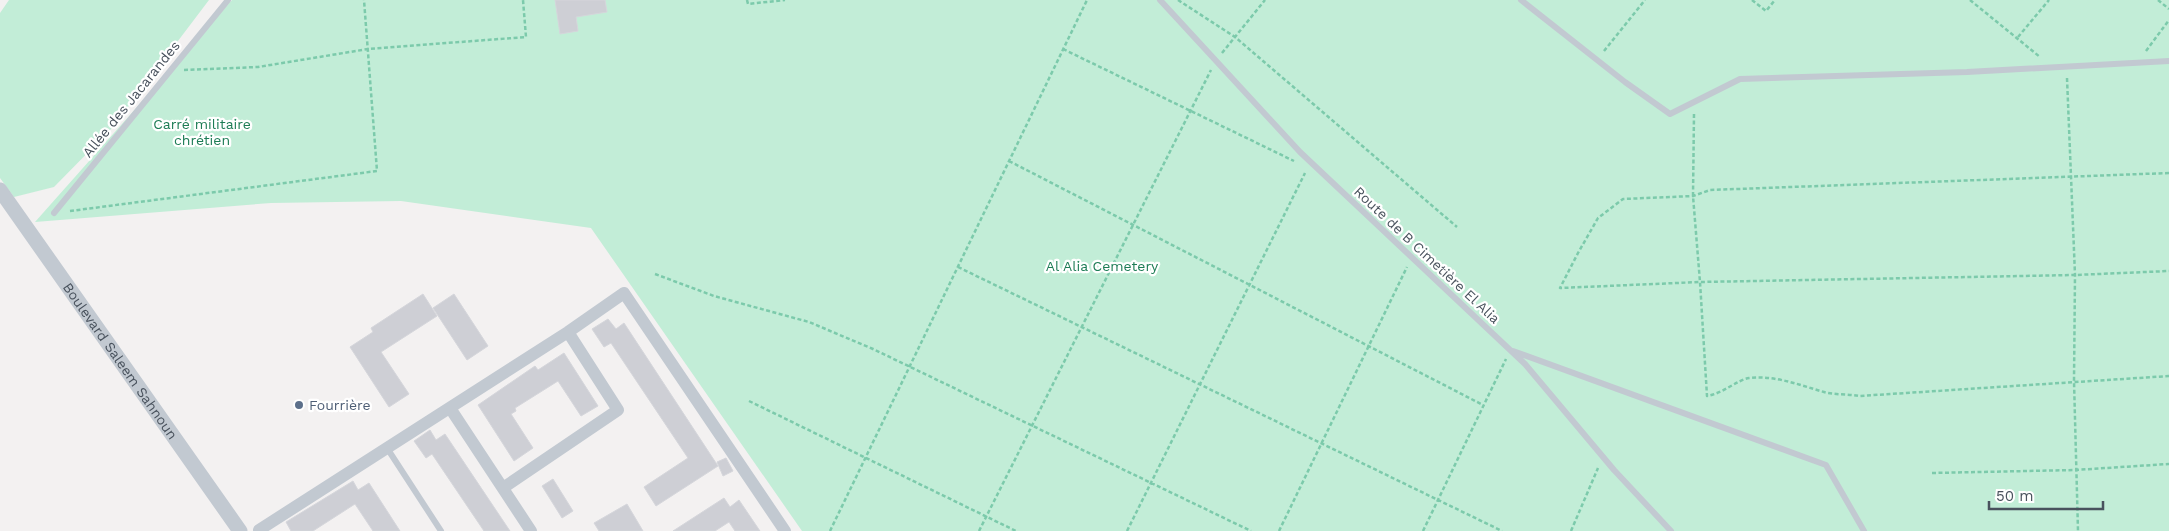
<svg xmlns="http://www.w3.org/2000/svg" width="2169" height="531" font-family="'Work Sans',sans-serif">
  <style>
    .green { fill: #c2edd7 }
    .building { fill: #cecfd5; stroke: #d5d6db }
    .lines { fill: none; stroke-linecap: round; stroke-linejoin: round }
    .path { stroke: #7ccaab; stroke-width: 2.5; stroke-dasharray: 4 2.5; stroke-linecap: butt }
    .service { stroke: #c2c9d1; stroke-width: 6 }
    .minor { stroke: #c2c9d1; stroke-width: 12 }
    .tertiary { stroke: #c2c9d1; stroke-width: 15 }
    .service-dot { fill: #5c6f8a; stroke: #fff; stroke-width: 2 }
    .labels { text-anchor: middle; stroke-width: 4.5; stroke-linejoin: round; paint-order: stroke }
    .street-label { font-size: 14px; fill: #49525d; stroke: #fff }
    .park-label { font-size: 14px; fill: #1d7c55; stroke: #fff }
    .service-label { font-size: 14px; fill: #4e5e75; stroke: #fff; text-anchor: start }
  </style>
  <rect width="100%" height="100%" fill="#f3f1f1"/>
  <path class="green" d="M9 0H209L112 128 54 187 14 197 0 178V13Z
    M232 0H2169V531H802L591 228 401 201 271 203 35 222Z"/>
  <path class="building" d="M555 0H605L607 12 576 17 578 31 560 34Z
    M423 294 437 316 381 352 409 394 389 407 350 347 373 332 371 328Z
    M454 294 488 346 467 360 433 308Z
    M608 319 616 329 624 323 718 466 656 506 644 487 688 458 611 343 604 347 592 329Z
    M564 353 598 406 581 416 558 381 515 408 516 411 511 414 533 448 514 461 478 405 535 366 538 370Z
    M430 430 436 440 445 434 510 531H484L432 454 426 458 414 441Z
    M726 458 733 471 723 476 717 462Z
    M553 479 573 511 562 518 542 486Z
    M353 481 358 490 369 483 400 531H373L355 504 313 531H291L286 522Z
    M724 498 730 507 739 500 760 531H735L729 522 715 531H673Z
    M627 504 643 531H599L594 523Z"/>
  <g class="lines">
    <path class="path" d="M747 0 748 4 785 0
      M1178 0 1235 37 1457 227
      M1752 0 1766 11 1775 0
      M1970 0 2040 57
      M2158 0 2169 9
      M2018 37 2049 0
      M1063 49 1294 161
      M1604 51 1645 0
      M2146 51 2169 20
      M1222 53 1265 0
      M184 70 258 67 368 49 526 37 523 0
      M2067 78 2075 275 2074 381 2078 531
      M1694 114 1693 196 1700 282 1707 396C1724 393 1737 380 1749 378 1775 375 1799 385 1824 392 1835 395 1848 394 1859 396L2169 376
      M1009 161 1483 405
      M2169 173 1710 190 1693 196 1623 199 1598 218 1578 253 1560 288 1700 282 2075 275 2169 271
      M70 211 377 171 364 0
      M958 267 1502 531
      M655 274 714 296 809 322 873 349 1251 531
      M749 401 1016 531
      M1932 473 2075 470 2169 464
      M830 531 1087 0
      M979 531 1211 70
      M1127 531 1305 173
      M1279 531 1407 267
      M1423 531 1506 359
      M1571 531 1598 468"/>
    <path class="service" d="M1160 0 1300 152 1525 364 1614 470 1671 531
      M1521 0 1625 82 1670 114 1740 79 1967 72 2169 61
      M54 213 228 0
      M1513 351 1826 465 1864 531
      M387 448 441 531"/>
    <path class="minor" d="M450 408 531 531
      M503 488 618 410 568 332
      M259 530 568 332 624 293 785 531"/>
    <path class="tertiary" id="s1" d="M0 190 240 531"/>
  </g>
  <circle class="service-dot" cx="299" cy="405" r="5"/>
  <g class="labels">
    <g class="street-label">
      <text transform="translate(131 99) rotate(-51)" y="5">Allée des Jacarandes</text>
      <text transform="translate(1427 255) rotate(43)" y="5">Route de B Cimetière El Alia</text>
      <text dy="5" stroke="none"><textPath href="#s1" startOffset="209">Boulevard Saleem Sahnoun</textPath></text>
    </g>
    <g class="park-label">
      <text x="202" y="129">Carré militaire<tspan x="202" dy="16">chrétien</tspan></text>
      <text x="1102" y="271">Al Alia Cemetery</text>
    </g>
    <g class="service-label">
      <text x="309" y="410">Fourrière</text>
    </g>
  </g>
  <path d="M1989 501v8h114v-8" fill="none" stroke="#49525d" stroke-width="2.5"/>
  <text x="1996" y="501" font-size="15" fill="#49525d" stroke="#ffffff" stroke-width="4" paint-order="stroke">50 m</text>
</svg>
